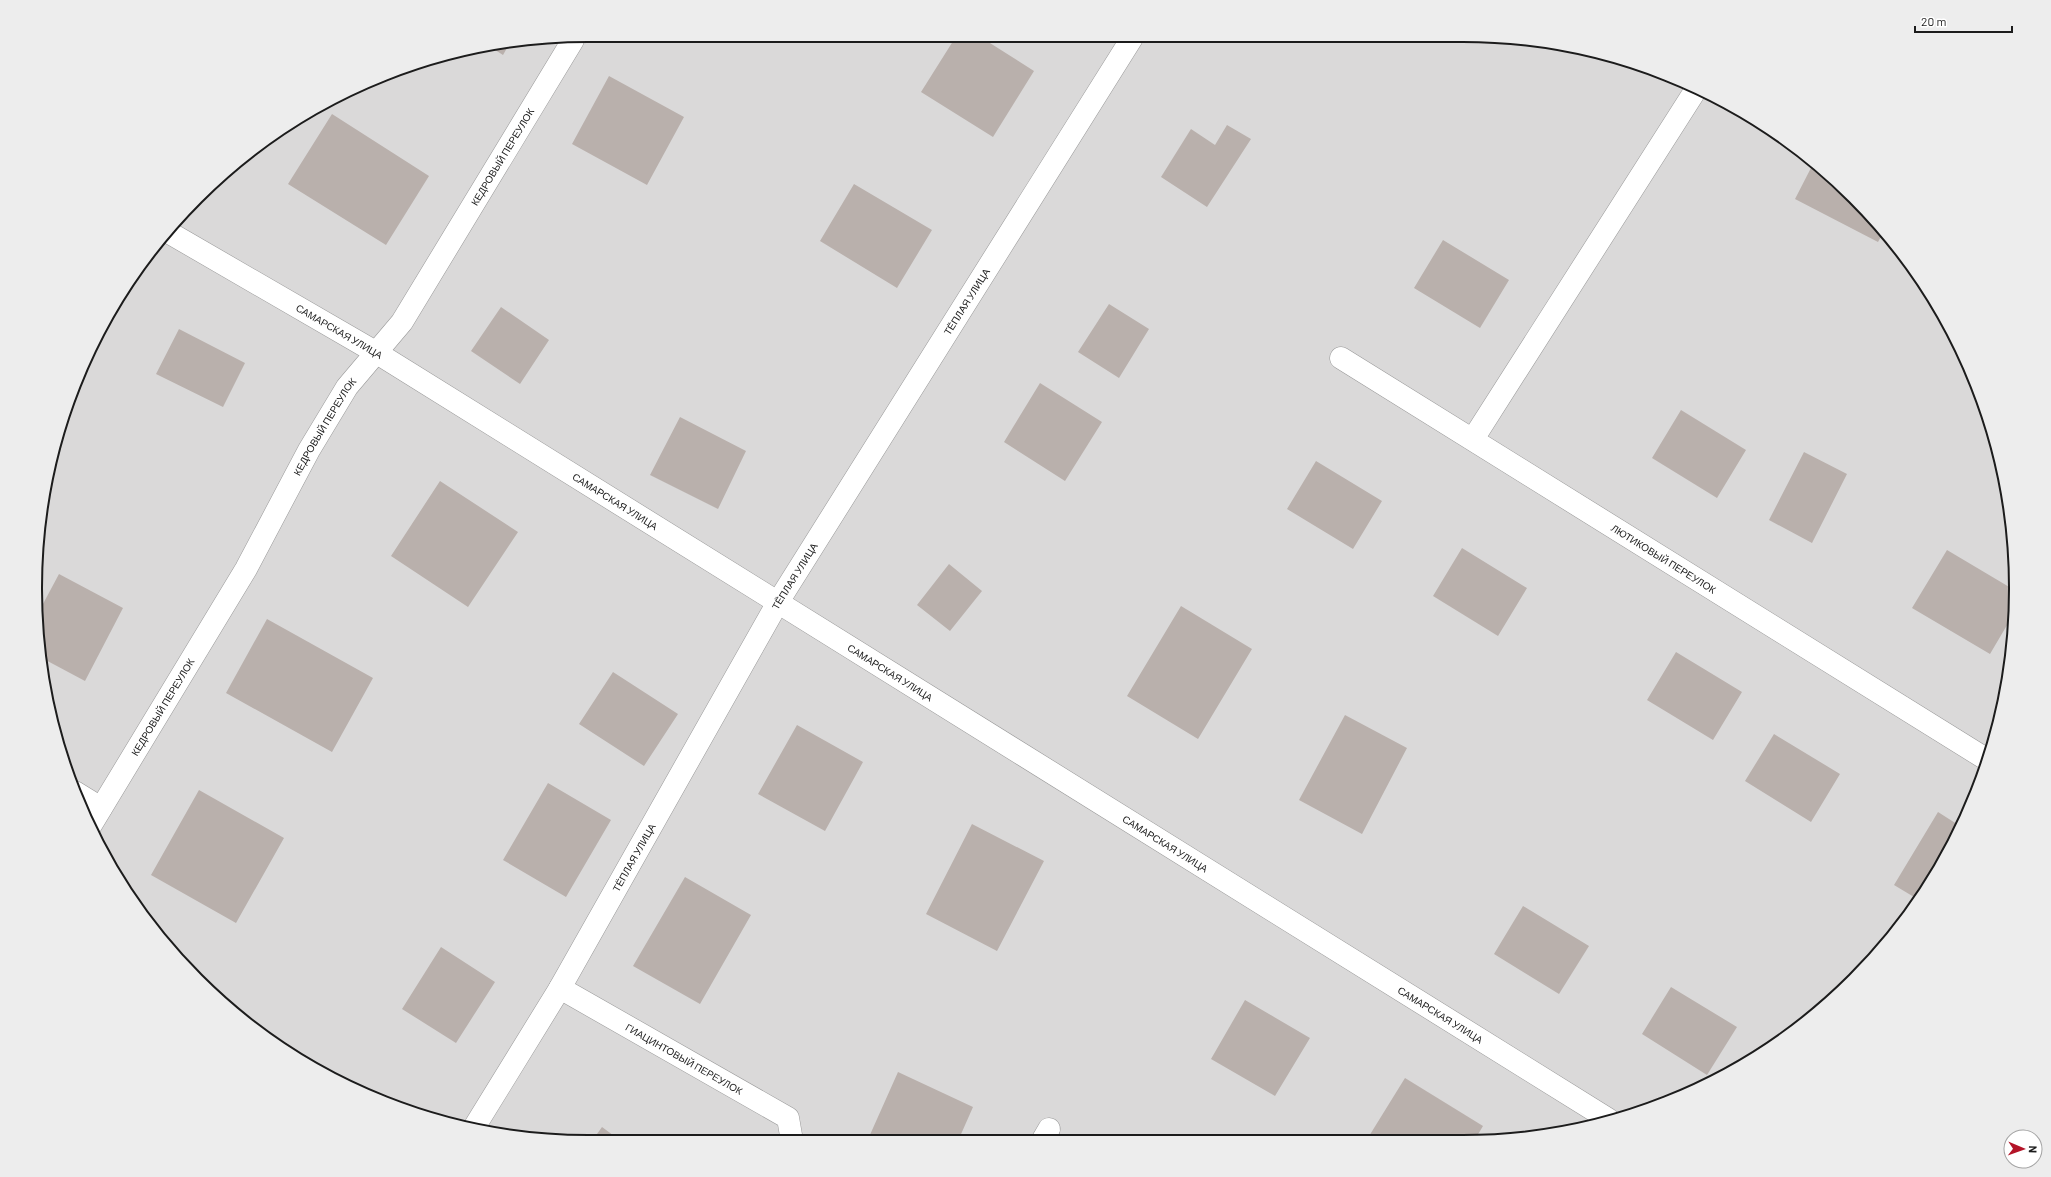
<svg xmlns="http://www.w3.org/2000/svg" width="2051" height="1177" font-family="Barlow,sans-serif">
  <style>
    .residential { fill: #dad9d9 }
    .building { fill: #b9b0ac }
    .lines { fill: none; stroke-linecap: round; stroke-linejoin: round }
    .minor-casing { stroke: #999; stroke-width: 23 }
    .minor { stroke: #fff; stroke-width: 22 }
    .labels { text-anchor: middle; stroke-width: 3; stroke-linejoin: round; paint-order: stroke }
    .street-label { font-size: 10px; fill: #1c1c1c; stroke: #fff }
    .rim { fill: none; stroke: #1c1c1c; stroke-width: 2 }
  </style>
  <rect width="100%" height="100%" fill="#ece8e2"/>
  <path class="residential" d="M1499 36 1640 64 1770 128 1854 197 1923 281 1974 376 2005 480 2016 588 2005 696 1974 800 1923 896 1854 980 1739 1068 1640 1113 1499 1141H552L411 1113 281 1049 223 1004 150 926 77 800 46 697 36 624 40 516 54 445 92 344 128 281 197 197 252 149 343 92 411 64 516 40Z"/>
  <path class="building" d="M955 38H982L1034 71 993 137 921 92Z
    M511 41 503 55 489 46Z
    M609 76 684 117 647 185 572 144Z
    M332 114 429 176 386 245 288 184Z
    M1227 125 1251 139 1207 207 1161 177 1191 129 1215 145Z
    M1813 164 1854 197 1883 233 1878 242 1795 199Z
    M854 184 932 230 897 288 820 241Z
    M1443 240 1509 280 1480 328 1414 288Z
    M127 282 131 284 101 342 95 339Z
    M1109 304 1149 329 1119 378 1078 352Z
    M501 307 549 340 520 384 471 351Z
    M179 329 245 363 223 407 156 374Z
    M1040 383 1102 422 1065 481 1004 442Z
    M1681 410 1746 450 1717 498 1652 458Z
    M680 417 746 451 718 509 650 475Z
    M1804 452 1847 474 1812 543 1769 520Z
    M1316 461 1382 501 1353 549 1287 509Z
    M440 481 518 532 468 607 391 556Z
    M1462 548 1527 588 1498 636 1433 596Z
    M1947 550 2016 591 2013 615 1990 654 1912 608Z
    M949 564 982 591 950 631 917 605Z
    M59 574 123 608 85 681 40 657 36 617Z
    M1181 606 1252 649 1198 739 1127 696Z
    M267 619 373 678 332 752 226 693Z
    M1676 652 1742 692 1713 740 1647 700Z
    M613 672 678 714 644 766 579 724Z
    M1345 715 1407 748 1362 834 1299 800Z
    M797 725 863 762 825 831 758 794Z
    M1774 734 1840 774 1811 822 1745 781Z
    M548 783 611 820 566 897 503 860Z
    M199 790 284 838 236 923 151 875Z
    M1938 812 1960 826 1919 900 1894 885Z
    M972 824 1044 861 997 951 926 914Z
    M685 877 751 915 700 1004 633 966Z
    M1523 906 1589 946 1559 994 1494 954Z
    M441 947 495 982 456 1043 402 1009Z
    M1671 987 1737 1027 1707 1075 1642 1034Z
    M1245 1000 1310 1038 1275 1096 1211 1059Z
    M898 1072 973 1107 958 1141H877L869 1137Z
    M1405 1078 1483 1126 1474 1141H1366Z
    M602 1127 621 1141H592Z"/>
  <g class="lines">
    <defs>
      <g id="minor">
        <path id="s1" d="M168 232 377 353 1608 1119"/>
        <path id="s2" d="M1341 358 1986 759"/>
        <path d="M1473 439 1695 91"/>
        <path d="M75 792 101 808"/>
        <path id="s3" d="M91 825 246 569 309 450 347 387 402 322 573 40"/>
        <path id="s4" d="M560 988 788 1118 792 1141"/>
        <path id="s5" d="M475 1126 560 988 778 602 1132 38"/>
        <path d="M1042 1141 1049 1129"/>
      </g>
    </defs>
    <use href="#minor" class="minor-casing"/>
    <use href="#minor" class="minor"/>
  </g>
  <g class="labels">
    <g class="street-label">
      <text dy="4" stroke="none"><textPath href="#s3" startOffset="786">КЕДРОВЫЙ ПЕРЕУЛОК</textPath></text>
      <text dy="4" stroke="none"><textPath href="#s5" startOffset="960">ТЁПЛАЯ УЛИЦА</textPath></text>
      <text dy="4" stroke="none"><textPath href="#s1" startOffset="198">САМАРСКАЯ УЛИЦА</textPath></text>
      <text dy="4" stroke="none"><textPath href="#s3" startOffset="462">КЕДРОВЫЙ ПЕРЕУЛОК</textPath></text>
      <text dy="4" stroke="none"><textPath href="#s1" startOffset="522">САМАРСКАЯ УЛИЦА</textPath></text>
      <text dy="4" stroke="none"><textPath href="#s2" startOffset="380">ЛЮТИКОВЫЙ ПЕРЕУЛОК</textPath></text>
      <text dy="4" stroke="none"><textPath href="#s5" startOffset="636">ТЁПЛАЯ УЛИЦА</textPath></text>
      <text dy="4" stroke="none"><textPath href="#s1" startOffset="846">САМАРСКАЯ УЛИЦА</textPath></text>
      <text dy="4" stroke="none"><textPath href="#s3" startOffset="138">КЕДРОВЫЙ ПЕРЕУЛОК</textPath></text>
      <text dy="4" stroke="none"><textPath href="#s1" startOffset="1170">САМАРСКАЯ УЛИЦА</textPath></text>
      <text dy="4" stroke="none"><textPath href="#s5" startOffset="312">ТЁПЛАЯ УЛИЦА</textPath></text>
      <text dy="4" stroke="none"><textPath href="#s1" startOffset="1494">САМАРСКАЯ УЛИЦА</textPath></text>
      <text dy="4" stroke="none"><textPath href="#s4" startOffset="143">ГИАЦИНТОВЫЙ ПЕРЕУЛОК</textPath></text>
    </g>
  </g>
  <path d="M0 0H2051V1177H0ZM588 42H1463A546 546 0 0 1 2009 588V589A546 546 0 0 1 1463 1135H588A546 546 0 0 1 42 589V588A546 546 0 0 1 588 42Z" fill="#ededed" fill-rule="evenodd"/>
  <path class="rim" d="M588 42H1463A546 546 0 0 1 2009 588V589A546 546 0 0 1 1463 1135H588A546 546 0 0 1 42 589V588A546 546 0 0 1 588 42Z"/>
  <g transform="translate(2023 1149) rotate(92)"><circle r="19" fill="#ffffff" stroke="#a4a4a4"/>
  <path d="M0-3L7 15L0 10L-7 15Z" fill="#b41428"/>
  <text y="-6" font-size="11" font-weight="bold" text-anchor="middle" fill="#1c1c1c">N</text>
  </g>
  <path d="M1915 26v6h97v-6" fill="none" stroke="#1c1c1c" stroke-width="2"/>
  <text x="1921" y="26" font-size="12" fill="#1c1c1c" stroke="#ffffff" stroke-width="3" paint-order="stroke">20 m</text>
</svg>
